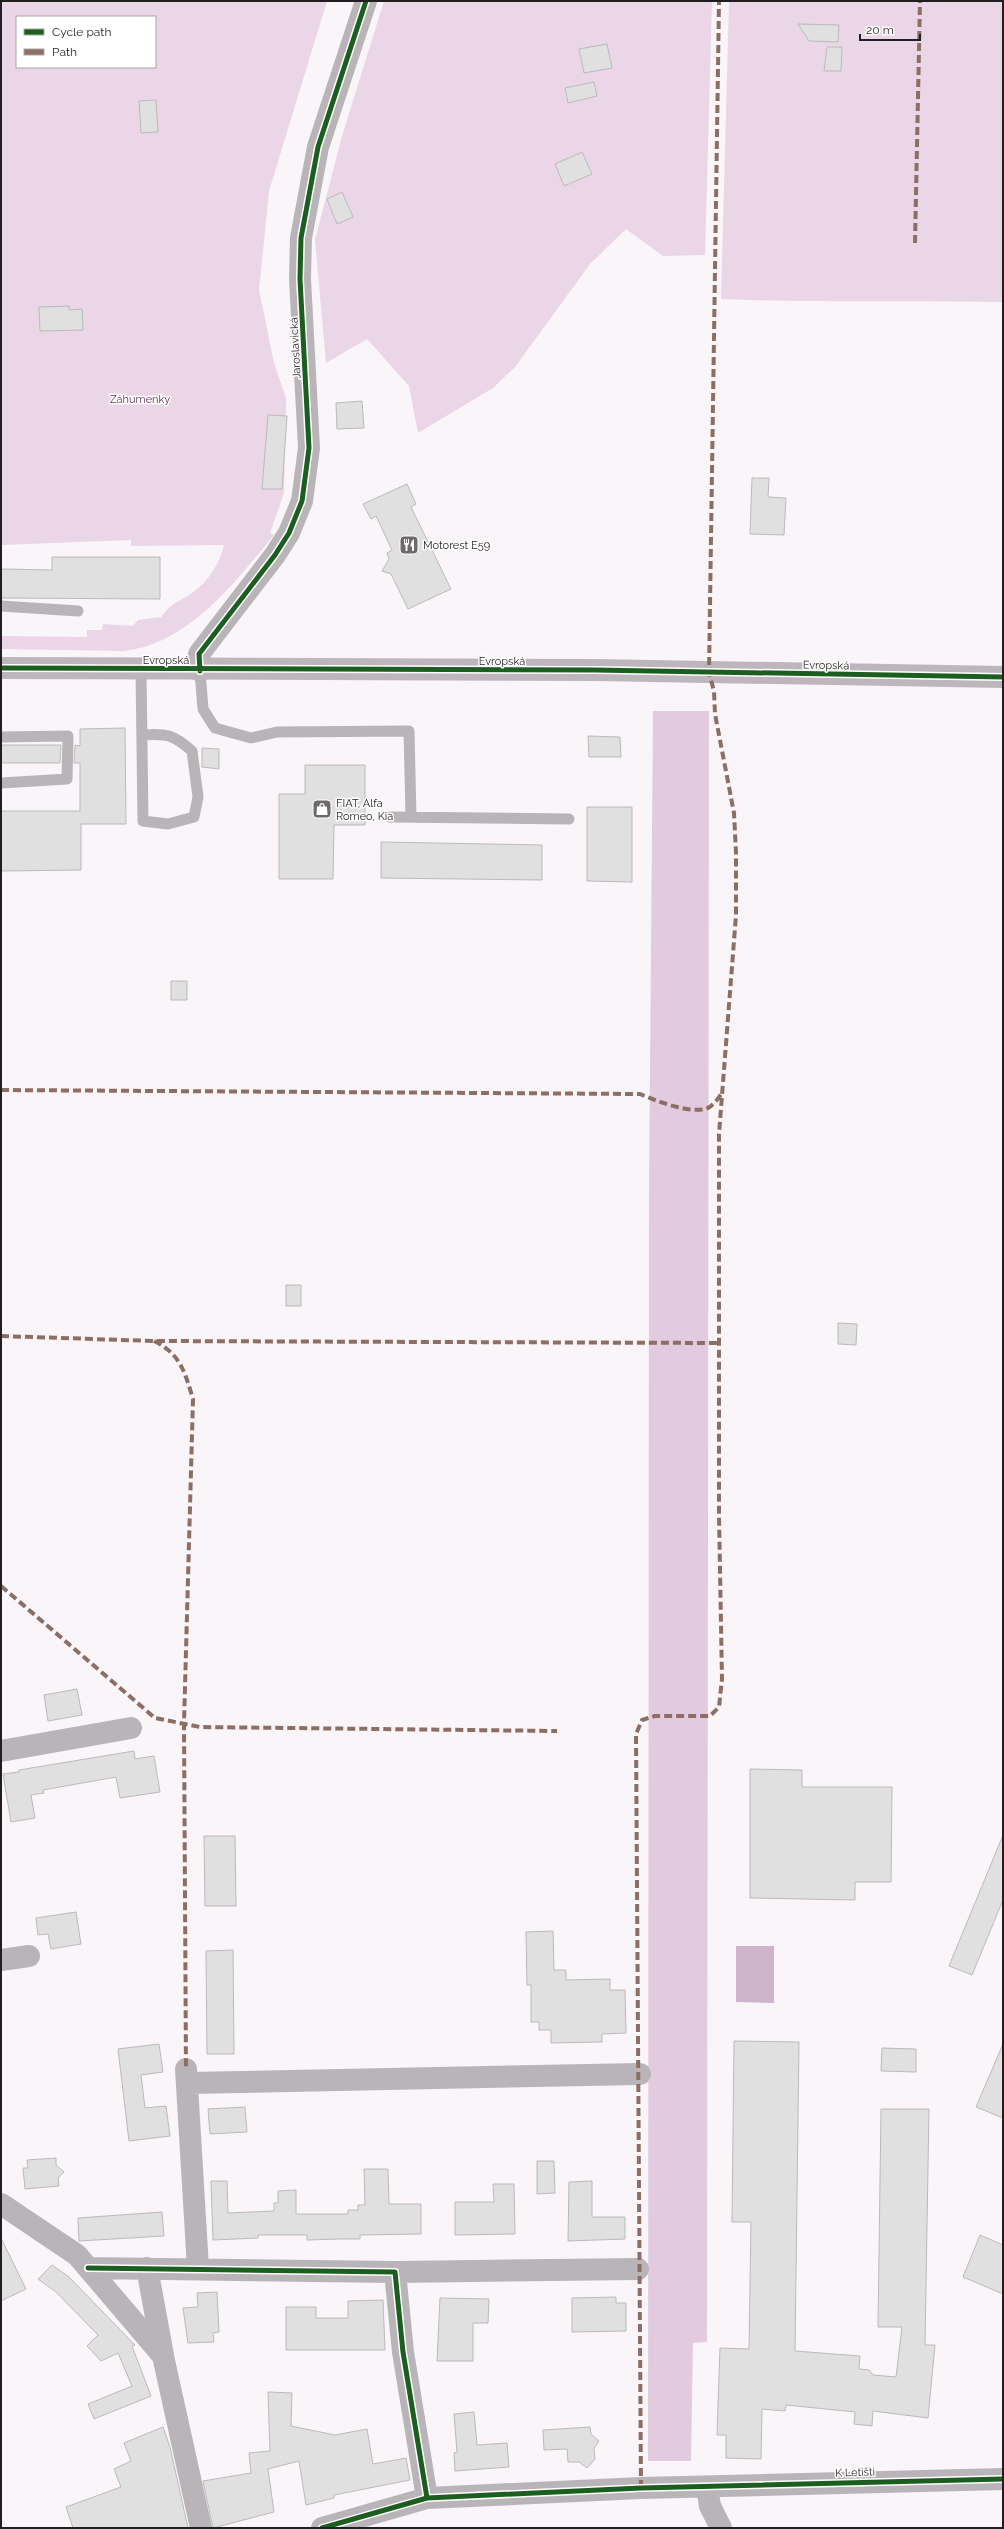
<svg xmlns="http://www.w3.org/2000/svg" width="1004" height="2529" font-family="Raleway,sans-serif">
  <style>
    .green { fill: #ead6e6; fill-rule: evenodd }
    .forest { fill: #e2cbde }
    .water { fill: #d0b4cb }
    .building { fill: #e0e0e1; stroke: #bababb }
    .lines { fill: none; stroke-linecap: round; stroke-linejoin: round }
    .lane { stroke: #b9b4b8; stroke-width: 11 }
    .street { stroke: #b9b4b8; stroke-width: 22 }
    .secondary { stroke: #b9b4b8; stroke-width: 22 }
    .primary { stroke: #beb6bc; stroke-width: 22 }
    .quiet { stroke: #8d6e63; stroke-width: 4; stroke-dasharray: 8 4; stroke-linecap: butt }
    .cycleway-casing { stroke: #fff; stroke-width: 8 }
    .cycleway { stroke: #1b5e20; stroke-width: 5 }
    .labels { text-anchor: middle; stroke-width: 3; stroke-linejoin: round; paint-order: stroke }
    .street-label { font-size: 11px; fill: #211d20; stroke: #fff }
    .park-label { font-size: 11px; fill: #61315a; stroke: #fff }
    .poi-label { font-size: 11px; fill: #211d20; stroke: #fff; text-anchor: start }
  </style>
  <rect width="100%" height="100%" fill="#faf5f9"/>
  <path class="green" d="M1 1H327L269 191 259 290 274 363 286 398 284 493 270 533 274 535C235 582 189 644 124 651L1 649V636L87 637V630H102L103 624 133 626 138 620 161 617C173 601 178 603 192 593 208 582 220 563 224 545L131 546V540L1 545ZM17 17H155V67H17Z
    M384 1H712L705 255 663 256 626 229 590 264 515 367 493 388 418 433 409 386 367 339 326 363 315 240 342 136Z
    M729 1H1003V302C909 300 815 303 721 299Z"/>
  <path class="forest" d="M653 711H709L707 2342 693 2343 691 2461H648L649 1192Z"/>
  <path class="water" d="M736 1946H774V2003L736 2002Z"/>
  <path class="building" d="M798 24 839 25 838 42 809 41Z
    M607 44 612 68 584 73 579 49Z
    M827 47H842L841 71H824Z
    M594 82 597 96 568 103 565 88Z
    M156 100 158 132 141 133 139 101Z
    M582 152 592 174 564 186 555 164Z
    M342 192 353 217 337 224 327 199Z
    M69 306V310L82 309 83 330 40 331 39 307Z
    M362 401 364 428 337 429 336 403Z
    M268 415 287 416 282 489H262Z
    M752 478H769L768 497 786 498 784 535 750 534Z
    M407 484 416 504 411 507 451 589 408 609 391 574 382 571 389 559 387 553 392 550 376 516 371 519 363 504Z
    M52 557H160V599L1 598V569L52 570Z
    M125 728 126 824H81V870L1 871V811H80V763H74L75 745 80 746V729Z
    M588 736 620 737 621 757H589Z
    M1 745H61L60 763H1Z
    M202 748 219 749V769L202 767Z
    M305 765H365V825H334L333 879H279V794H305Z
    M587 807H632V882L587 881Z
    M381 842 542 845V880L381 878Z
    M171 981H187V1000H171Z
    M286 1285H301V1306H286Z
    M838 1323 857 1324 856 1345 838 1344Z
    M77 1689 82 1715 48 1721 44 1695Z
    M134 1751 135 1759 154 1756 160 1792 120 1798 116 1777 43 1790 44 1793 31 1795 35 1818 11 1822 3 1774 19 1772V1770Z
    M750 1769 802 1770V1787H892L891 1882H855V1900L750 1898Z
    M1003 1835V1900L972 1975 949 1966Z
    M204 1836H235L236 1906H205Z
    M76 1912 81 1944 51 1949 48 1934 38 1935 36 1918Z
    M553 1931 554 1970H566V1980L610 1979V1990H625L626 2033 602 2034V2042L551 2043V2030H539V2022H531V1985H527L526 1932Z
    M233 1950 234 2054H207L206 1951Z
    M734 2041 799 2042 795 2351 860 2356 859 2369 869 2370 873 2375 896 2377 902 2327H878L881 2109H929L925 2345H935L928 2418 873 2411 872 2426 854 2424 855 2412 786 2405 785 2411 762 2409 761 2459 726 2458V2435H717L720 2348 749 2349 751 2222H732Z
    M159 2044 163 2072 141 2075 145 2108 166 2106 170 2136 129 2141 118 2049Z
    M1003 2044V2118L976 2107Z
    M882 2048 916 2049V2072L881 2071Z
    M245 2107 247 2132 210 2134 208 2109Z
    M56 2158V2165L64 2172 58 2178 59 2186 25 2189 23 2168H28L27 2160Z
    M537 2161H554L555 2193 537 2194Z
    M364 2169H388L389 2204H421V2234L360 2235V2239H339L307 2240V2235H258V2238L213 2240 211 2181H227L228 2213 274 2211V2203H278V2191L296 2190V2214H348V2210H358V2205H365Z
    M592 2181V2217H625V2239L568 2241 569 2182Z
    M493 2184H514L515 2234 455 2235V2202H494Z
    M162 2212 164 2236 79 2241 78 2218Z
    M980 2235 1003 2245V2294L963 2277Z
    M1 2238 26 2289 1 2301Z
    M52 2265 69 2277 135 2345 132 2346 151 2396 94 2419 88 2404 132 2386 118 2353 101 2361 87 2346 98 2335 56 2292 38 2279Z
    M217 2292 219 2332 213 2333 214 2342 188 2343 183 2308 198 2307 197 2293Z
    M616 2297V2303H626V2331L572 2332V2298Z
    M440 2298 489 2299 488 2323H473V2361H437Z
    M383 2300 385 2350H286V2307H316V2318H348V2301Z
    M268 2392 292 2393 291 2426 335 2435 367 2429 373 2464 406 2458 410 2480 334 2495V2498L306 2505 299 2461 268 2469 274 2512 213 2528 203 2481 251 2473 249 2453 270 2451Z
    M474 2412 477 2445 507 2443 509 2467 455 2471 454 2453 457 2452 454 2414Z
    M163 2427 170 2447 188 2528H73L66 2507 121 2487 114 2469 131 2461 124 2443Z
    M590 2427 591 2434 599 2441 594 2448 595 2459 587 2468 579 2462H568L567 2449 544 2450 543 2430Z"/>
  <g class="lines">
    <path class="lane" d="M1 606 78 611
      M141 670 143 821 168 824 194 817 198 797 192 751C174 735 167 733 142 735
      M200 671 203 709 215 728 251 738 277 732 409 731 411 817
      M1 737 68 736 67 779 1 783
      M389 817 569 819"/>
    <path class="street" d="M1 1751 131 1728
      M1 1960 29 1956
      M186 2069 198 2268
      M187 2083 640 2074
      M1 2204 77 2255 163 2356 201 2528
      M88 2268 395 2272 403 2352 427 2498
      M147 2268 163 2355
      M395 2272 638 2269
      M707 2487 710 2506 721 2528
      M322 2528 427 2498 641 2488 1003 2479"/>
    <path class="secondary" d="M200 671 199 654 275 555 289 533 302 501 309 448 300 279 301 238 318 147 366 1"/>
    <path class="primary" d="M1 668 595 670 1003 677"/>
    <path class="quiet" d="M915 243 920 1
      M1 1090 640 1094C657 1101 686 1113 705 1109 713 1107 718 1098 723 1092
      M1 1336 154 1341 718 1343
      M154 1341C181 1354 185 1373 193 1399L184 1723 186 2069
      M1 1586 155 1718 200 1727 557 1731
      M641 2488 636 1734 642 1720 655 1716H710L719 1707 722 1679 719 1515V1134L736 915V853L734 813 715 714 714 691 709 673 719 1"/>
    <defs>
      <path id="cycleway" d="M1 668 595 670 1003 677
        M200 671 199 654 275 555 289 533 302 501 309 448 300 279 301 238 318 147 366 1
        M88 2268 395 2272 403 2352 427 2498
        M322 2528 427 2498 641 2488 1003 2479"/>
    </defs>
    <use href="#cycleway" class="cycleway-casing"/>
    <use href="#cycleway" class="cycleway"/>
  </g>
  <defs>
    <symbol id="restaurant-square" viewBox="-11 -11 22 22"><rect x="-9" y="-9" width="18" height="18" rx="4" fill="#6d696c" stroke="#fff"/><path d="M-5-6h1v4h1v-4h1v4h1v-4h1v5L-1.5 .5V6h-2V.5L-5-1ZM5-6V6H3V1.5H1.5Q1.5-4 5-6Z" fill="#fff"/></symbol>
    <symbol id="shop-square" viewBox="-11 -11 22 22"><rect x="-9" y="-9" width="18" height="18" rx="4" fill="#6d696c" stroke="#fff"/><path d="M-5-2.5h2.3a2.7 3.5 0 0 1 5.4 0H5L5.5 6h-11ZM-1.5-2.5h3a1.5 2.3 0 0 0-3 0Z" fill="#fff"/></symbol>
  </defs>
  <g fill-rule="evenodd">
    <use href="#restaurant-square" x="398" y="534" width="22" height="22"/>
    <use href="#shop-square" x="311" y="798" width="22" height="22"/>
  </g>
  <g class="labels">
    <g class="street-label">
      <text transform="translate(295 348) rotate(-93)" y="4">Jaroslavická</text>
      <text x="166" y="664">Evropská</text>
      <text x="502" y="665">Evropská</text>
      <text transform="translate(826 665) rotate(1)" y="4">Evropská</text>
      <text transform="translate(855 2472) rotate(-2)" y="4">K Letišti</text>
    </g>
    <g class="park-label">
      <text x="140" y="403">Záhumenky</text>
    </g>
    <g class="poi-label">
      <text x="423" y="549">Motorest E59</text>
      <text x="336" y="807">FIAT, Alfa<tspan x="336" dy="13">Romeo, Kia</tspan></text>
    </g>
  </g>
  <rect width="1004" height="2529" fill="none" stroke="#211d20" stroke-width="4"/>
  <rect x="16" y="16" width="140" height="52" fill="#ffffff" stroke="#a6a5a6"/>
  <rect x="24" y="29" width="20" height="6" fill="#1b5e20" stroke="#a6a5a6"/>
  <text x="52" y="36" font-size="12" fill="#211d20">Cycle path</text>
  <rect x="24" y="49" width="20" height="6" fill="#8d6e63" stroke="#a6a5a6"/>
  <text x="52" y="56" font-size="12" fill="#211d20">Path</text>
  <path d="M860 34v6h60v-6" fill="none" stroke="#211d20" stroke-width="2"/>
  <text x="866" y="34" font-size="12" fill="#211d20" stroke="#ffffff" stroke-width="3" paint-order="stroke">20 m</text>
</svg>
